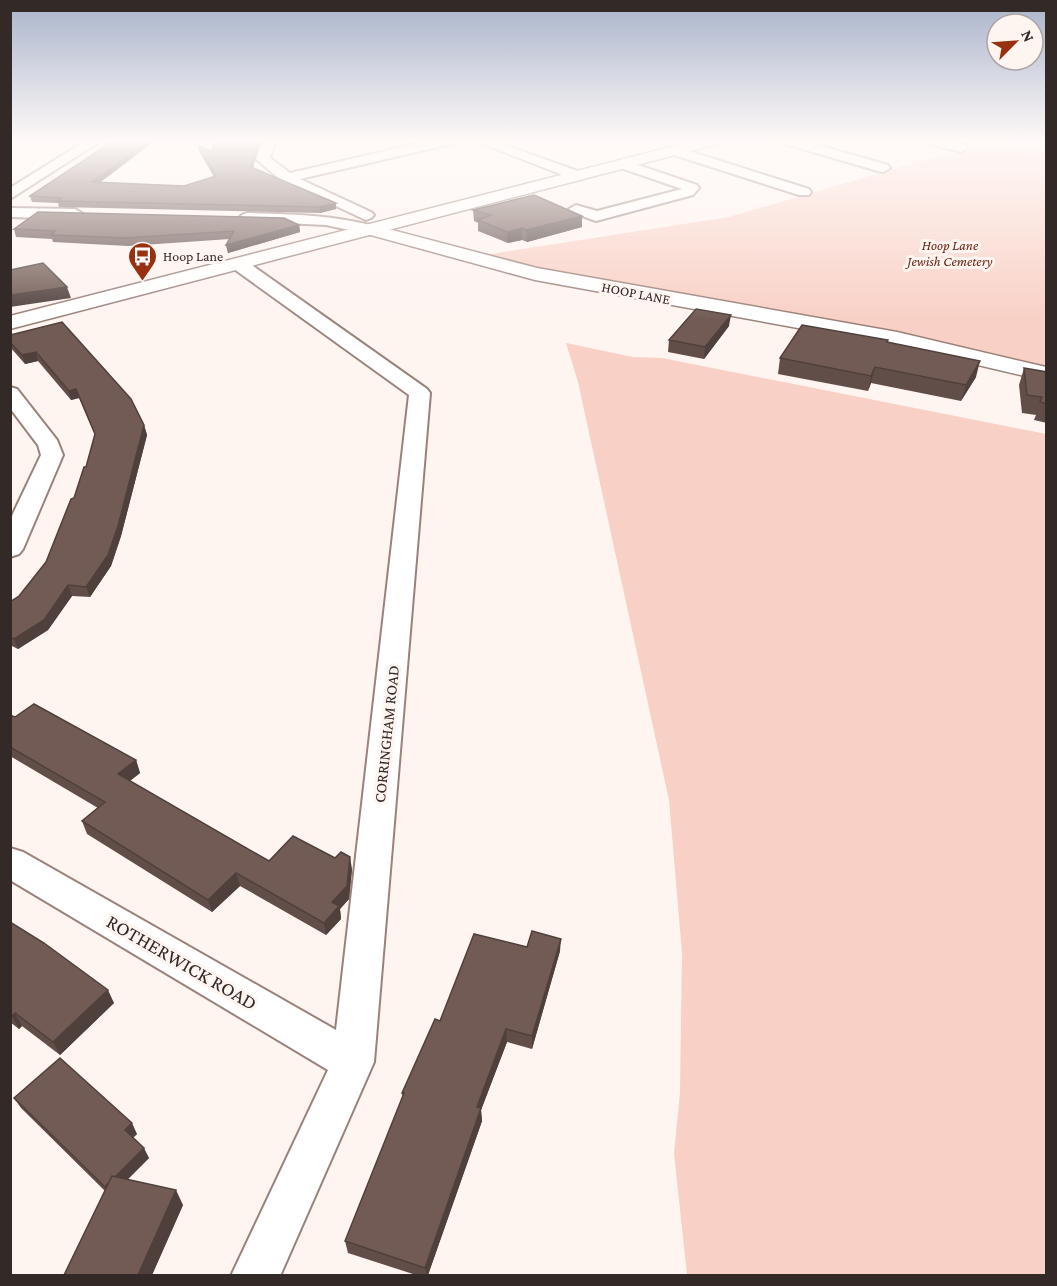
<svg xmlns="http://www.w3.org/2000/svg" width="1057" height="1286" font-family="'Crimson Pro',serif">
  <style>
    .green { fill: #f8d0c5 }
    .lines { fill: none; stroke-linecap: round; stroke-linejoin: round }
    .street-casing { stroke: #9a827b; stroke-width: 4 }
    .secondary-casing { stroke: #9a827b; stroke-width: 3 }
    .primary-casing { stroke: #9a827b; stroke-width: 3 }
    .street { fill: #fff; fill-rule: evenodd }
    .secondary { fill: #fff; fill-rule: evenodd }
    .primary { fill: #fff; fill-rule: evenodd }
    .wall { fill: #624e49 }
    .shaded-wall { fill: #50403c }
    .building { fill: #725b55; stroke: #50403c; stroke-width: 1.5 }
    .labels { text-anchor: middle; stroke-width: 6; stroke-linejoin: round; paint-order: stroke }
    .far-park-label { font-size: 14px; font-style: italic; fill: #6a2613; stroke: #fef4f0 }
    .far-poi-label { font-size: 14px; fill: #332927; stroke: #fef4f0; text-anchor: start }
    .far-street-label { font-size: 14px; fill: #332927; stroke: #fef4f0 }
    .street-label { font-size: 16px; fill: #332927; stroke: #fef4f0 }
    .near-street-label { font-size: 20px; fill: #332927; stroke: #fef4f0 }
  </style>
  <rect width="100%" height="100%" fill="#fef4f0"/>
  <path class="green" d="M994 140H1007L1046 150V374L471 257 729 217Z
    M566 343 633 357 662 358 1046 434V1275H687L674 1153 680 1093 682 953 669 800 578 382Z"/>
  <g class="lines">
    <defs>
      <path id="street" d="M87 140H102L10 199V188Z
        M264 140H276L270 158 290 173 433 140H456L455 143 300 179 371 212 374 215 371 218 366 220 282 181 256 159Z
        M473 140H491L583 173 585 176 578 180 573 179Z
        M781 140H801L888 165 890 168 883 172 878 171 782 143Z
        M926 140H947L966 145 967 148 961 152 927 143Z
        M676 147 809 189 811 192 809 195H799L671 154 669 151Z
        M623 160 697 185 699 188 693 195 596 221 571 212 569 209 576 205 597 211 682 189 618 167 616 164 618 161Z
        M10 208 75 209 83 214 75 219 10 217Z
        M247 213C292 214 335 215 378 227L381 230 373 235 326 225 242 221 239 218 242 215Z
        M240 260 246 261 427 389 430 393 374 1062 280 1276H231L328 1070 10 880V848L23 852 336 1030 409 395 234 269 232 265 234 261Z
        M10 387 17 389 57 440 63 455 23 549 19 554 10 557V520L41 455 38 445 10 408Z"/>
      <path id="secondary" d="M373 225 537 268 897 332 1046 367V381L897 346 535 280 367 234 364 230 367 226Z"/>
      <path id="primary" d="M698 140H723L721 143 10 329V316Z"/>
    </defs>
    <use href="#street" class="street-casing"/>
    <use href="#secondary" class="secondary-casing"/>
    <use href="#primary" class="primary-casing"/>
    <use href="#street" class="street"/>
    <use href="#secondary" class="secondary"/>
    <use href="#primary" class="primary"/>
  </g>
  <path class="wall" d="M215 140H260L253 168 336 203V209L320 213 59 207 58 203 32 202 30 196 100 182 184 186 214 177 199 151 198 146 212 151Z
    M473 210 582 227 527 242 522 240 508 243 478 231V223L474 221Z
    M299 225 300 232 228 253 226 245 230 239 128 246 53 242 52 239 16 237 14 229Z
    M729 326 704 359 668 352 669 340Z
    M10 335 144 425 147 435 121 536 111 566 90 597 72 596 48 630 18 649 10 645V602L19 596 46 562 74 498 86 467 95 435 79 398 71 400 38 361 25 364 10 347Z
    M888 342 976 377 961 401 871 383 868 391 778 374 780 358Z
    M1024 368 1047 372V423L1034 420 1036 415 1022 413 1019 385Z
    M10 715 15 717 136 760 140 773 130 781 269 861 352 869 349 899 340 909 341 919 326 935 240 886 212 912 87 834 82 821 98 808 10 756Z
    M10 922 114 1003 60 1055 22 1026 19 1029 10 1022Z
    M560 951 532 1049 507 1042 481 1110 482 1121 428 1275H416L348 1253 345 1241 403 1098 402 1093 440 1021Z
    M14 1098 137 1134 133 1138 149 1158 128 1179 183 1205 152 1275H64L105 1191 21 1108Z"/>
  <path class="shaded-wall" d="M148 140H156L93 188 92 182Z
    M258 140H260L252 172 251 167Z
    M336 203V209L320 213 319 207Z
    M582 216V227L527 242 526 230Z
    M299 225 300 232 228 253 226 245Z
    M522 228V240L508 243 507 232Z
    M67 287 71 298 10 307V295Z
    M731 315 729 326 704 359 705 347Z
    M36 352 38 361 25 364 22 355Z
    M980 361 976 377 961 401 966 385Z
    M875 367 871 383 868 391 871 376Z
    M76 389 79 398 71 400 69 391Z
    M144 425 147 435 121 536 111 566 90 597 86 587Z
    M68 585 72 596 48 630 18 649 14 639Z
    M136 760 140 773 123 786 118 774Z
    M350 857 352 869 349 899 340 909 341 919 326 935 324 923Z
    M236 873 240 886 212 912 208 900Z
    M561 939 560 951 532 1049V1036Z
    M108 990 114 1003 60 1055 53 1042Z
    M15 1013 22 1026 19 1029 12 1016Z
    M506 1029 507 1042 481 1110 482 1121 428 1275H427L425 1268 477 1107Z
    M132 1123 137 1134 130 1140 125 1130Z
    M144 1148 149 1158 110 1197 105 1187Z
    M176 1190 183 1205 152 1275H138Z"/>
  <path class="building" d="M115 140H148L92 182 184 186 216 176 198 146 212 151 215 140H258L251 167 336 203 319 207 57 201 62 198 30 196 101 149Z
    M534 195 582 216 526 230 522 228 507 232 478 220 491 215 473 210Z
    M38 212 284 218 299 225 226 245 234 231 126 238 51 235 55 231 14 229Z
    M43 263 67 287 10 295V272H11L10 270Z
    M696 309 731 315 705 347 669 340Z
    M62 322 131 399 144 425 118 526 108 555 86 587 68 585 44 620 14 639 10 637V602L19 596 46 562 71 499 74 498 84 467H86L95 434 76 389 69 391 36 352 22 355 10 342V335Z
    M802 325 888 340 887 342 980 361 966 385 875 367 871 376 780 358Z
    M1024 368 1047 372V404L1040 402 1042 397 1027 395Z
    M34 704 136 760 118 774 269 861 293 836 335 858 341 852 350 857 347 886 332 902 339 906 324 923 236 873 208 900 82 821 105 802 10 747V715L15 717Z
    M10 922 44 943 108 990 53 1042 15 1013 12 1016 10 1015Z
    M532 931 561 939 532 1036 506 1029 477 1107 481 1108 425 1268 345 1241 404 1093H402L435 1019 440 1021 474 934 527 947Z
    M60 1058 132 1123 125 1130 144 1148 115 1177 112 1176 109 1182 105 1187 14 1098Z
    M112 1176 176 1190 138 1275H64Z"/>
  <linearGradient id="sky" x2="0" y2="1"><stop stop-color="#a9b3cb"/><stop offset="0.44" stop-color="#fffaf8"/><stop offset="1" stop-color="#fffaf8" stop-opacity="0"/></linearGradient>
  <rect width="1057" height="320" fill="url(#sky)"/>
  <defs>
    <symbol id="bus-pin" viewBox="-11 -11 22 30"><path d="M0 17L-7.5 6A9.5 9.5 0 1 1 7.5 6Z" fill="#993111" stroke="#fef4f0"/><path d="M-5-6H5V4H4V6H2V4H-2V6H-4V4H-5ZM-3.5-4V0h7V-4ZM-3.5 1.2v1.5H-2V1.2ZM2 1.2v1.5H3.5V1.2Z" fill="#fff"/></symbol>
  </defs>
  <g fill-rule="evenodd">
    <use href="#bus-pin" x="126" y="240" width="33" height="45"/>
  </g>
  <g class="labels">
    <g class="far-park-label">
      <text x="950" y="250">Hoop Lane<tspan x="950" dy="16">Jewish Cemetery</tspan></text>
    </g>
    <g class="far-poi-label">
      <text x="163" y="261">Hoop Lane</text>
    </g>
    <g class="far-street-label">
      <text transform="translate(636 293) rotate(11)" y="5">HOOP LANE</text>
    </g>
    <g class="street-label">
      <text transform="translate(386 734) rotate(-84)" y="6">CORRINGHAM ROAD</text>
    </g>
    <g class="near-street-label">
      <text transform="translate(182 962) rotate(30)" y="7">ROTHERWICK ROAD</text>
    </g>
  </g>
  <rect width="1057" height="1286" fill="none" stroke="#332927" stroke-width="24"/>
  <g transform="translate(1015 42) rotate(65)"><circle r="28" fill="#fef4f0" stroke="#ada3a0" stroke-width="1.5"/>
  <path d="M0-4.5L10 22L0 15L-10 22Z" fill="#993111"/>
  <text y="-9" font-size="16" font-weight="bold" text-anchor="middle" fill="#332927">N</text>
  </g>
</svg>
